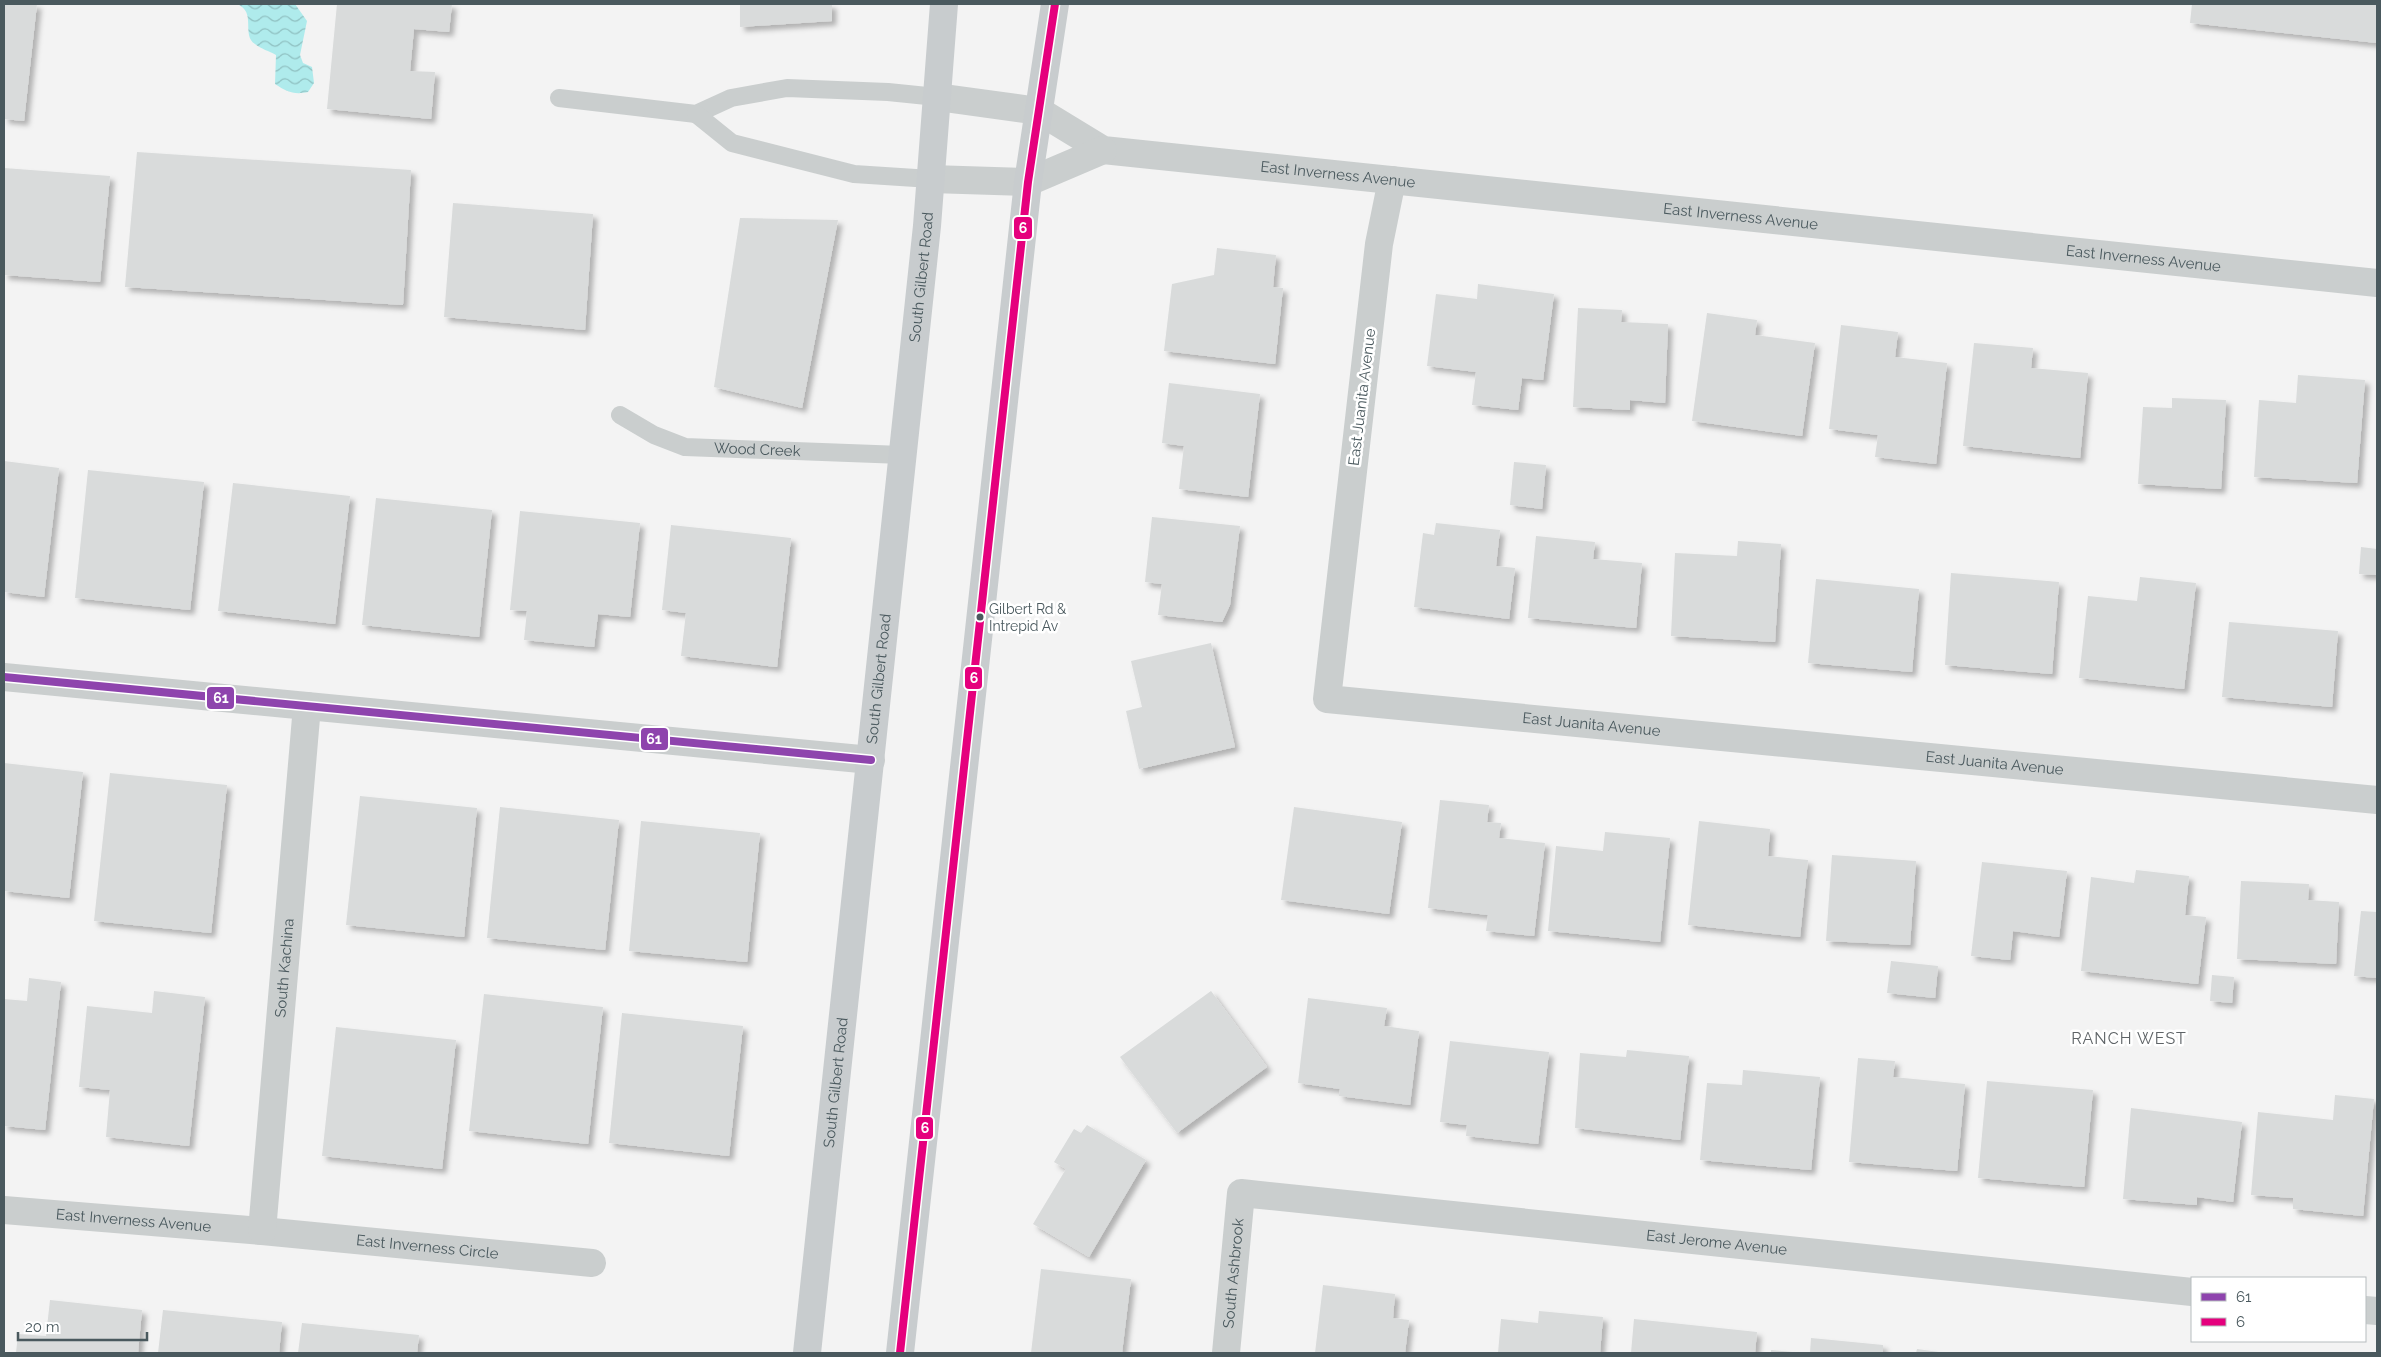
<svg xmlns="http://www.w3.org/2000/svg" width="2381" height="1357" font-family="Raleway,sans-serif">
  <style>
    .water { fill: url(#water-waves) }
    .building { fill: #d9dbdb; filter: url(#shadow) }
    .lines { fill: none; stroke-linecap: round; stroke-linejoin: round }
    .service { stroke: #cacece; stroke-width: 18 }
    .minor { stroke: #cacece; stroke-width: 28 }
    .primary { stroke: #c8ccce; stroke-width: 28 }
    .bus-1-casing { stroke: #fff; stroke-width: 11 }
    .bus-2-casing { stroke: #fff; stroke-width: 11 }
    .bus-1 { stroke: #8e44ad; stroke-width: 8 }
    .bus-2 { stroke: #e5007d; stroke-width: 8 }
    .bus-dot { fill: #4a595e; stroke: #fff; stroke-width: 2 }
    .labels { text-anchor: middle; stroke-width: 5; stroke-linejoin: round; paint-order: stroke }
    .bus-label { font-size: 14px; fill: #4a595e; stroke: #fff; text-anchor: start }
    .street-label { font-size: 15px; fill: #4a595e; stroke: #fff }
    .neighbourhood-label { font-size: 16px; letter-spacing: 1px; fill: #5e6366; stroke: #fff }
    .line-badge { stroke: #fff; stroke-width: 2 }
    .badge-label { font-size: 14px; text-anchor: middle; font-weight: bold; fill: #fff }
  </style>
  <defs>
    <pattern id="water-waves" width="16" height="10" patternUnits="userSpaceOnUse" patternTransform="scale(1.25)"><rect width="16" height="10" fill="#afebec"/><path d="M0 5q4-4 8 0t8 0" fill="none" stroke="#90c1c2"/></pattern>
    <filter id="shadow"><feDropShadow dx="4.5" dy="4.5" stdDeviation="2.5" flood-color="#0004"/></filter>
  </defs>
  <rect width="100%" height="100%" fill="#f3f3f3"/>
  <path class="water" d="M237 4H295L307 21 300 55 303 63 312 67 314 83 308 92C294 95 287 92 275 84L276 55C269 51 261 49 255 44 241 35 257 12 237 4Z"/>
  <path class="building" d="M4 4H37L24 121 4 119Z
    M337 4H452L449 32 414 29 410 71 435 72 431 119 327 109Z
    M740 4H832V21L740 27Z
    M2192 4H2377V43L2190 23Z
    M137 152 411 170 403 305 125 287Z
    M4 168 110 176 100 282 4 275Z
    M453 203 593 214 585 330 444 317Z
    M740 218 838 220 802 408 714 387Z
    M1217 248 1276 255 1273 287 1283 288 1275 364 1164 351 1172 284 1214 275Z
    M1478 284 1554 294 1543 380 1522 378 1518 410 1472 405 1476 372 1427 366 1436 294 1477 299Z
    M1578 308 1622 310 1621 322 1668 324 1665 403 1630 400V410L1573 407Z
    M1707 313 1757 320 1755 335 1815 343 1802 436 1692 421Z
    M1841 325 1898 332 1895 357 1947 363 1936 464 1875 457 1878 435 1829 429Z
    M1974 343 2033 348 2031 368 2088 373 2080 458 1963 446Z
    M2298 375 2365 380 2357 483 2254 477 2259 400 2296 403Z
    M1169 383 1260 394 1248 497 1179 489 1184 446 1162 443Z
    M2172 398 2226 400 2221 489 2138 484 2143 407 2172 408Z
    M4 461 59 468 44 597 4 592Z
    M1514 462 1546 465 1542 509 1510 505Z
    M88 470 204 482 190 610 75 598Z
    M233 483 350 496 335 624 218 611Z
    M376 498 492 510 479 637 362 625Z
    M520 511 640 523 630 617 598 614 594 647 524 640 527 611 510 610Z
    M1152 517 1240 526 1230 605 1222 622 1158 615 1162 584 1145 582Z
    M1436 523 1500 530 1496 566 1515 568 1509 619 1414 607 1423 533 1434 535Z
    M671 525 791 538 777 667 681 656 686 613 662 610Z
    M1536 536 1595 542 1593 559 1642 563 1636 628 1528 618Z
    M1738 541 1781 544 1775 642 1671 636 1675 553 1737 556Z
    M2361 547 2377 549V575L2359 574Z
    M1951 573 2059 582 2052 674 1945 665Z
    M2140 577 2196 583 2184 689 2079 678 2088 596 2137 601Z
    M1816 579 1919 589 1912 672 1808 663Z
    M2229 622 2338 631 2332 707 2222 697Z
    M1211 643 1235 747 1139 769 1126 711 1142 707 1131 661Z
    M4 763 83 772 69 898 4 891Z
    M110 773 227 785 211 933 94 921Z
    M360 796 477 808 464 937 346 925Z
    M1440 800 1489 805 1487 822 1501 823 1499 838 1545 843 1534 936 1486 931 1488 915 1428 908Z
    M500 807 619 820 605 950 487 938Z
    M1294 807 1402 822 1389 914 1281 900Z
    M641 821 760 833 747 962 629 951Z
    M1699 821 1770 829 1768 856 1808 860 1800 937 1688 925Z
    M1605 832 1670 838 1660 942 1548 931 1556 846 1603 851Z
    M1832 855 1916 861 1910 945 1826 941Z
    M1982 862 2067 871 2059 937 2013 931 2010 960 1971 956Z
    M2136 870 2189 876 2185 915 2206 917 2198 984 2081 971 2091 877 2134 883Z
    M2241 881 2309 884 2308 900 2339 902 2336 964 2237 959Z
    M2361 911 2377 912V978L2354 976Z
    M1891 961 1938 966 1935 998 1887 993Z
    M2212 975 2234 977 2232 1003 2210 1001Z
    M29 978 61 982 45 1130 4 1126V999L27 1001Z
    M154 991 205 997 189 1146 106 1137 110 1090 79 1087 87 1006 152 1013Z
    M1211 991 1267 1067 1177 1133 1120 1057Z
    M484 994 603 1007 588 1144 469 1131Z
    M1308 998 1387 1008 1384 1026 1419 1031 1410 1105 1339 1096 1340 1089 1298 1083Z
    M622 1013 743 1026 729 1156 609 1143Z
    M336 1027 456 1040 442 1169 322 1156Z
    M1450 1041 1549 1052 1538 1144 1466 1136 1467 1125 1440 1122Z
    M1627 1050 1689 1056 1680 1140 1575 1128 1580 1053 1626 1057Z
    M1858 1058 1895 1061 1893 1077 1965 1084 1957 1171 1849 1162Z
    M1743 1070 1820 1077 1811 1170 1700 1160 1707 1083 1742 1085Z
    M1987 1081 2093 1090 2084 1187 1978 1178Z
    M2335 1095 2374 1099 2363 1216 2293 1209V1198L2251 1195 2258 1112 2333 1120Z
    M2131 1108 2242 1122 2233 1202 2197 1197V1205L2123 1199Z
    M1087 1125 1146 1160 1089 1257 1033 1224 1066 1169 1054 1162 1074 1129 1081 1133Z
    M1041 1269 1131 1279 1122 1353H1031Z
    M1323 1285 1395 1294 1393 1318 1409 1320 1405 1353H1315Z
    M50 1300 142 1310 138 1353H16L18 1334 46 1336Z
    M163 1310 282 1322 279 1353H158Z
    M1539 1311 1603 1317 1600 1353H1498L1501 1319 1538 1323Z
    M1634 1319 1757 1332 1755 1353H1631Z
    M302 1323 419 1335 417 1353H298Z
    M1811 1338 1883 1345V1353H1810Z
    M1917 1349 1939 1352V1353H1916Z
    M1771 1350 1793 1352V1353H1771Z"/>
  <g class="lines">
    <g class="service">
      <path d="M559 98 696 114 731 98 787 88 888 92 937 97"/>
      <path d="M696 114 732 143 854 174 931 179"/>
      <path id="s1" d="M620 415 654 435 685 447 902 455"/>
    </g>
    <g class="minor">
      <path id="s2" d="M937 97 1039 111 1103 150 2377 283"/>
      <path d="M931 179 1028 182 1103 150"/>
      <path id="s3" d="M1392 180 1379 244 1327 699 2377 800"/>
      <path d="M4 677 871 760"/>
      <path id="s4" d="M4 1210 262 1231 592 1263"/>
      <path id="s5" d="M262 1231 307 706"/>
      <path d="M2365 1310 2377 1311"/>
      <path id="s6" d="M1226 1353 1241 1193 2192 1292"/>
    </g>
    <g class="primary">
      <path id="s7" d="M807 1353 927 226 944 4"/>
      <path d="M900 1353 1028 182 1055 4"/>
    </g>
    <defs>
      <path id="bus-1" d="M4 677 871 760"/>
      <path id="bus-2" d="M900 1353 1028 182 1055 4"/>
    </defs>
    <use href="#bus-1" class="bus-1-casing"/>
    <use href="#bus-2" class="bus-2-casing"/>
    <use href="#bus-1" class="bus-1"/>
    <use href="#bus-2" class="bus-2"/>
  </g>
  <circle class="bus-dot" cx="980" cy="617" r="4.5"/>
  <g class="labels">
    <g class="bus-label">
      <text x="989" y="614">Gilbert Rd &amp;<tspan x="989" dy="17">Intrepid Av</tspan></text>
    </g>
    <g class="street-label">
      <text dy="5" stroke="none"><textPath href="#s2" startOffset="414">East Inverness Avenue</textPath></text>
      <text dy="5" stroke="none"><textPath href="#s2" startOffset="819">East Inverness Avenue</textPath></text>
      <text dy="5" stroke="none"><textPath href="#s2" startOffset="1224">East Inverness Avenue</textPath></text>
      <text dy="5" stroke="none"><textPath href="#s7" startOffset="1082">South Gilbert Road</textPath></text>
      <text transform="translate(1362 397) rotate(-83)" y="5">East Juanita Avenue</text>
      <text dy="5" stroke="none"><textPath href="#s1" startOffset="145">Wood Creek</textPath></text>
      <text dy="5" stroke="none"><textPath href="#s7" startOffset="678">South Gilbert Road</textPath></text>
      <text dy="5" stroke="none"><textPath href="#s3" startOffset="789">East Juanita Avenue</textPath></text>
      <text dy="5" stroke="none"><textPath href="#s3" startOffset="1194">East Juanita Avenue</textPath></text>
      <text dy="5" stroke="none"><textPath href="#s5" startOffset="264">South Kachina</textPath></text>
      <text dy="5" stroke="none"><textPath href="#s7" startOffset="272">South Gilbert Road</textPath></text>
      <text dy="5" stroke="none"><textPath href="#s4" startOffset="130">East Inverness Avenue</textPath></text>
      <text dy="5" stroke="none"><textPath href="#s6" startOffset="639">East Jerome Avenue</textPath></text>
      <text dy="5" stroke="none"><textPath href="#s4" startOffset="425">East Inverness Circle</textPath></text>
      <text dy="5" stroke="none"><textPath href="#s6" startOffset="80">South Ashbrook</textPath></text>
    </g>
    <g class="neighbourhood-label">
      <text x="2129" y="1044">RANCH WEST</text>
    </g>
  </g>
  <g class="line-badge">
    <rect x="1013" y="216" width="20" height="24" rx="5" fill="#e5007d"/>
    <rect x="964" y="666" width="19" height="24" rx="5" fill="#e5007d"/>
    <rect x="206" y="686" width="29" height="24" rx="5" fill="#8e44ad"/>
    <rect x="640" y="727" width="29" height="24" rx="5" fill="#8e44ad"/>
    <rect x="915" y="1116" width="19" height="24" rx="5" fill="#e5007d"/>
  </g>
  <g class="badge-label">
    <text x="1023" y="233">6</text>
    <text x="974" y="683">6</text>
    <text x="221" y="703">61</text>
    <text x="654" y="744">61</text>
    <text x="925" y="1133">6</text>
  </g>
  <rect width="2381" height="1357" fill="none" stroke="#4a595e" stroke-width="10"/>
  <rect x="2191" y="1277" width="175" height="65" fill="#ffffff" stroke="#b7bdbf"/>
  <rect x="2201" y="1293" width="25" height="8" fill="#8e44ad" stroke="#b7bdbf"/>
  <text x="2236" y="1302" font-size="15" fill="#4a595e">61</text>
  <rect x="2201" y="1318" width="25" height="8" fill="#e5007d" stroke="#b7bdbf"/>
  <text x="2236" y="1327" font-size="15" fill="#4a595e">6</text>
  <path d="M18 1332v8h129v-8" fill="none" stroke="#4a595e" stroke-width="2.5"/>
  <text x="25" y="1332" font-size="15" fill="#4a595e" stroke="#ffffff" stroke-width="4" paint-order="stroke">20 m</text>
</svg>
